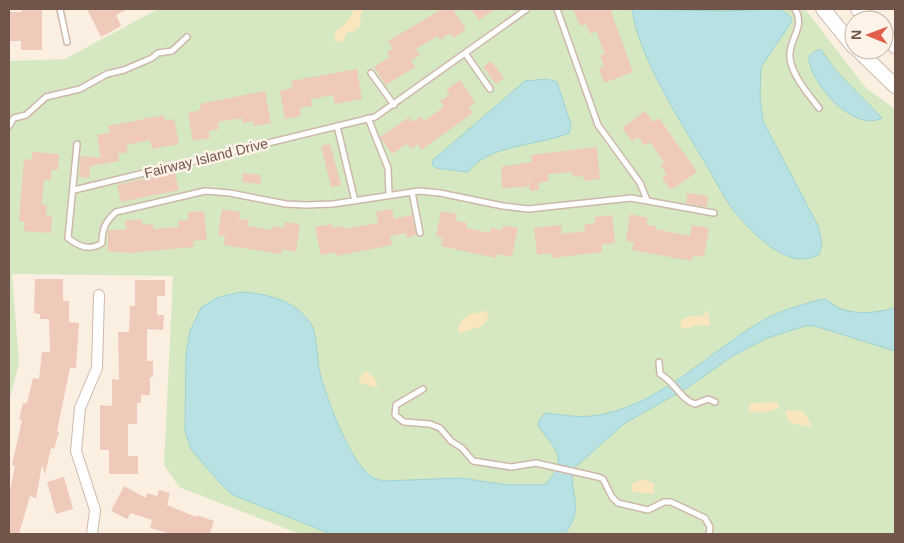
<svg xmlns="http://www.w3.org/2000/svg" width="904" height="543" font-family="Helvetica,sans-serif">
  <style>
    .green { fill: #d5e8c1 }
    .sand { fill: #f9e6bd }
    .water { fill: #b8e1e3; stroke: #9ed2d5 }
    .building { fill: #efcabb }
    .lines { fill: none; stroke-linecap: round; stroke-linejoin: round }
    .service-casing { stroke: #ceb8ac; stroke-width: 8 }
    .minor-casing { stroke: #ceb8ac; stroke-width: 12 }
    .tertiary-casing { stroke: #ceb8ac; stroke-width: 16 }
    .service { stroke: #fff; stroke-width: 5 }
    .minor { stroke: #fff; stroke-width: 10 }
    .tertiary { stroke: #fff; stroke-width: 14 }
    .labels { text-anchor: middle; stroke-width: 5; stroke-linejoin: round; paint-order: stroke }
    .street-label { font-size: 14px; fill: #71544a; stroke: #fef3e8 }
  </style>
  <rect width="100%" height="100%" fill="#fbefe2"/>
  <path class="green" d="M158 9H805L866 88 895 109V534H300L179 487 164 465 173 276 12 274 19 363 9 402V61L65 59Z"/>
  <path class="sand" d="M355 9H365L361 13 360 26 355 31 347 33 343 41 337 42 334 39 336 31 344 25Z
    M485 310 489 315 484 325 462 333 458 332 459 323 472 312 478 314Z
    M708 311 710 323 708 326 698 325 685 329 680 326 681 320 691 316H701Z
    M366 371 374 377 378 386 374 387 359 382V378Z
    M777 402 779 404 778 408 763 413 751 412 748 409 750 404 753 403Z
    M790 410 803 411 812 426 809 427 789 422 785 412Z
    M641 479 654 483V494L632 492V484Z"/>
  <path class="water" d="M632 9 725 11 776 9 782 10 792 18 790 24 761 67 760 98 763 121 818 226 822 243 819 254C790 273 752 233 735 212 724 199 716 181 707 166 682 124 638 56 632 9Z
    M817 50H821L837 72 882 118C854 133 808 82 809 56Z
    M547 79 557 82 571 125 569 133C539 146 488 144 468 172L436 168 432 165 433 160 525 81Z
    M241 292C268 294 295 300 311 324 317 333 317 361 320 373 326 397 351 465 372 477 375 479 380 480 383 481L460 478 509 485H544C571 461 555 448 538 426L539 420 545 413C559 414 576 418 591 416 654 410 708 353 760 322 778 311 799 306 818 300L826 299C844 317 872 314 895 308V351L815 326H805L767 338 731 357 687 388 625 423 574 468C567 497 587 502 565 534H331L233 495 220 483 191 449 185 431 186 354 190 331 201 308 216 298Z"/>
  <path class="building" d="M22 9H42V50H21V41H9V12H22Z
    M87 9H128L116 15 121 26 101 37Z
    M442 9H453L466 30 453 38 450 33 440 40 438 36 416 49 420 55 411 61 415 67 386 85 374 67 390 57 387 52 393 49 388 41Z
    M471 9H495L479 20Z
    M573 9H610L633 72 604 83 599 69 604 66 600 55 605 54 596 31 590 34 586 24 580 26Z
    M491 61 504 78 496 84 483 67Z
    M357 69 362 99 335 104 333 95 311 99 312 106 300 108 301 116 285 119 280 91 293 88 291 81Z
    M460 80 475 102 469 107 473 113 421 150 418 144 411 149 407 144 392 154 380 137 409 117 413 122 421 116 424 121 444 107 440 101 450 95 446 90Z
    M265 91 271 123 254 126 253 121 243 123 242 118 218 122 219 129 209 131 210 138 193 141 188 113 201 110 200 104Z
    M645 111 653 122 659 118 697 172 671 190 662 178 667 174 660 165 664 162 650 142 645 146 638 137 632 141 622 128Z
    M164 115 165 121 174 119 179 144 152 149 150 140 126 145 128 152 118 154 119 161 90 166 89 178 79 177 81 156 101 158 97 135 110 133 108 126Z
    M330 144 341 185 331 187 321 146Z
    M597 147 600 179 584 181 583 176 573 177 572 172 548 174 549 181 538 183 539 190 530 191 528 179 527 187 502 188 501 167 532 162 531 155Z
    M32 152 59 154 58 170H51V180H44L42 205H47L46 215 52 216 51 233 24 231 25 222 19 221 24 159 32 160Z
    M175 172 179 190 121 202 117 185Z
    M243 173 261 175 260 184 242 182Z
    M687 193 708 196 707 207 686 203Z
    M222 209 240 212 239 219 249 220 248 226 272 230 273 226 284 228 285 222 300 224 296 252 282 249 281 254 224 245 225 236 218 235Z
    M392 209 394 219 412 215 416 235 407 238 406 233 390 236 392 245 336 256V252L321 255 315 227 332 224 333 228 343 226 344 229 378 223 376 212Z
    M204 211 207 240 193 241 194 247 129 253 108 251V230H126L125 221 142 219V225L153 224V229L179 227 178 221 188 220V212Z
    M441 211 457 214 456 221 467 223 466 228 490 233 491 228 502 230 503 225 518 228 512 257 497 254 496 258 441 246 443 238 436 236Z
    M630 214 648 218 646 225 656 226 655 229 690 236 692 225 709 228 704 257 693 255 692 261 632 250 634 242 626 241Z
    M612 215 615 243 602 244V252L552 258 551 253 537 255 534 228 561 225 562 234 585 231 584 225 595 223V217Z
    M35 279H63V301H69V322L79 323 76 368H70L57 431 59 432 54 449 51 448 45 474 42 465 36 498 30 496 19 534H9V495L15 466 12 465 22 420 19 419 23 403H27L33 378 39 379 42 352H50L49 319H40V314L34 313Z
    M135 280H165V296H157V315H164L163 330 147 329V361H153V377H150V395H141V403H137V424H128V456H138V474H109V450H100V405L112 406V379L119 380 118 332H129L130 306H135Z
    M64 477 73 509 56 514 47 482Z
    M124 486 146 498 147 493 157 496 159 490 170 493 167 505 196 517 197 515 214 521 210 534H172L150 528 152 520 131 513 127 519 111 511Z"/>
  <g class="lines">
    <defs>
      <path id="service" d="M60 9 67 42
        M557 9 598 125 640 183 647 200
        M795 9C805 26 791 37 790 53 788 71 809 95 819 108
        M465 53 490 89
        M371 73 394 105
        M368 118 388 168 389 195
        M9 126 14 118 26 115 46 97 80 89 107 74 124 70 152 58 158 53 172 51 187 37
        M337 126 355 201
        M77 144 68 238C79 247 90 251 102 243 102 229 105 222 116 212L205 191 230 193 286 204 306 205 333 204 419 191 440 193 503 206 528 209 631 198 714 213
        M74 190 375 117 527 9
        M412 192 420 233
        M659 362 660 374C674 381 681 400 695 404L708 399 715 402
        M423 389 396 405 395 415 404 422 430 424 440 428 451 441 462 448 473 461 511 467 536 463 598 477 603 479 612 497 618 503 648 510 664 502H671L705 518 710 527 709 534"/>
      <path id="minor" d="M92 534 95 510 76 451 80 408 97 368 99 295"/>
      <path id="tertiary" d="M823 9 854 47
        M858 9 869 20
        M884 35 895 46
        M858 50 895 86"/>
    </defs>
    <use href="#service" class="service-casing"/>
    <use href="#minor" class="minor-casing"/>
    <use href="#tertiary" class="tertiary-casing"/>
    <use href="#service" class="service"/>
    <use href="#minor" class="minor"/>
    <use href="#tertiary" class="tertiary"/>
  </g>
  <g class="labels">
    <g class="street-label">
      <text transform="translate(206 158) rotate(-14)" y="5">Fairway Island Drive</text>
    </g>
  </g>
  <rect width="904" height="543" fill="none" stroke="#71544a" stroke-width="20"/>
  <g transform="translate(869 35) rotate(271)"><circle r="24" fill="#fef3e8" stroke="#c6b3a9"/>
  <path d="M0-4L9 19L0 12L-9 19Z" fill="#e15e4b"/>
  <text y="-8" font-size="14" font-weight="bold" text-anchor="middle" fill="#71544a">N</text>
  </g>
</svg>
